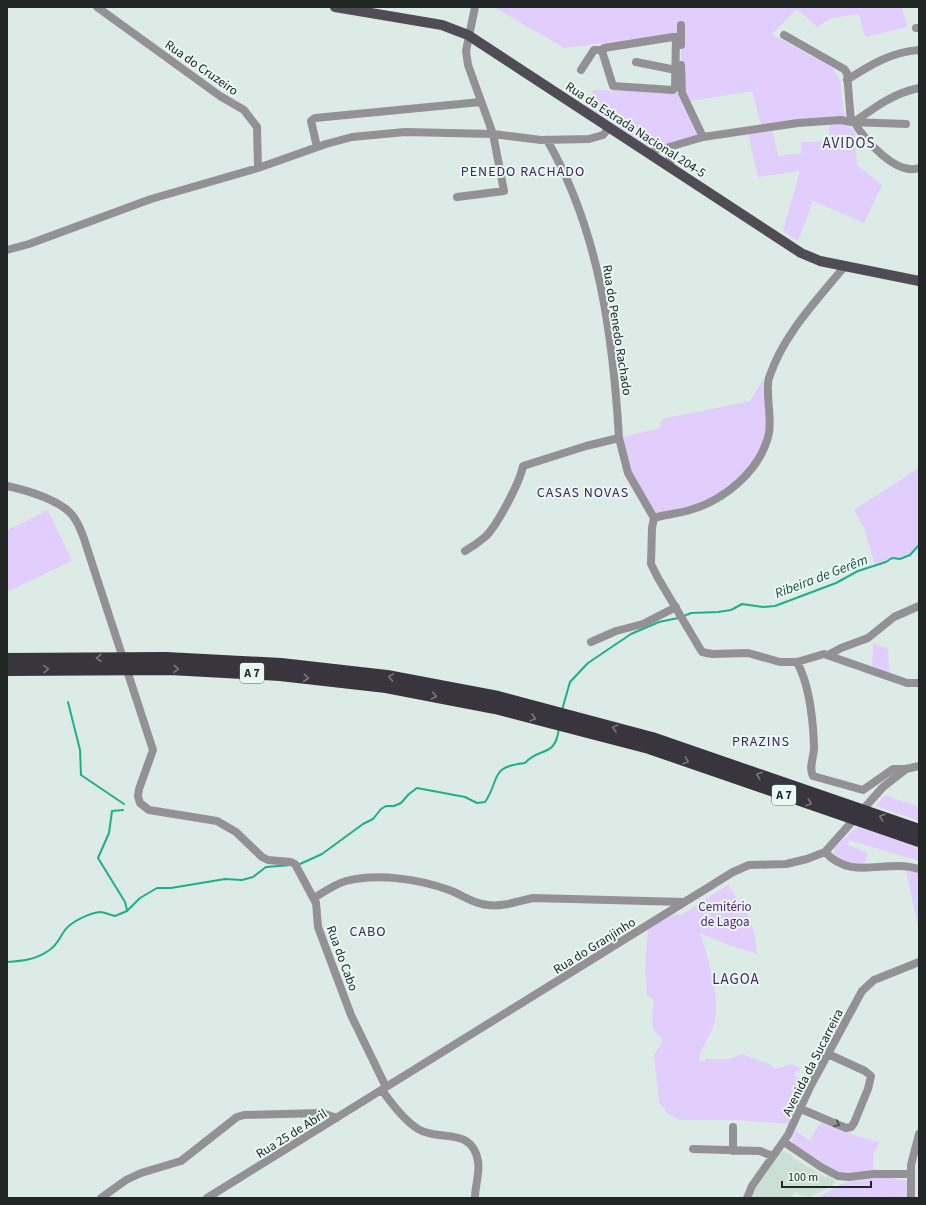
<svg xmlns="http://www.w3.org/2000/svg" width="926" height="1205" font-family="'Source Sans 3',sans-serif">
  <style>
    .built { fill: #cae0d7 }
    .green { fill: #e2cefc }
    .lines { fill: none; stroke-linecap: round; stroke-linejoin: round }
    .stream { stroke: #1faf8a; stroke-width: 2 }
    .minor { stroke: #939196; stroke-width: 8 }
    .major { stroke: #504c55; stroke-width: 10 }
    .highway { stroke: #39353e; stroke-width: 12 }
    .oneway { stroke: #77797d }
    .oneway2 { stroke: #494c4c }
    .labels { text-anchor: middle; stroke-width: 4; stroke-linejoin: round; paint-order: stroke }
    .shield { fill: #e9f8f2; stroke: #5d6662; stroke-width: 1 }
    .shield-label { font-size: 12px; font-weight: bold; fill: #212724 }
    .street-label { font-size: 13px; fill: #212724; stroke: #e9f8f2 }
    .park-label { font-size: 13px; fill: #521a7e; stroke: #e9f8f2 }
    .neighbourhood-label { font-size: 14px; letter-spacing: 1px; fill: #43255f; stroke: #e9f8f2 }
    .water-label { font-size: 14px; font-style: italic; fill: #194e3e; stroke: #e9f8f2 }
    .quarter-label { font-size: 15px; letter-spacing: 1px; fill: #43255f; stroke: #e9f8f2 }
  </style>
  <rect width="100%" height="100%" fill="#dcebe5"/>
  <path class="built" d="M782 1151 792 1155 793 1158 825 1177 828 1176 835 1181 833 1185 808 1198 795 1192 791 1198H752L753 1193Z"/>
  <path class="green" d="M494 7H902L907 27 865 37 859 14 832 18 817 27 797 9 772 34 833 68 840 81 845 116 762 128 752 91 686 102 703 137 654 151 582 110 594 90 682 93 681 34 564 48Z
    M829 124H847L855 132 857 165 882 185 864 223 813 201 798 241 783 231 800 171 758 177 748 133 772 129 778 156 801 153V142L829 141Z
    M762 381H768L769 432 756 463 717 499 654 518 632 482 619 438 660 428 662 419 750 401Z
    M919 468V545C912 555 905 557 894 559 888 559 881 564 875 565L864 528 854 510Z
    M48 510 72 561 7 592V530Z
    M873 643 888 649 889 673 872 666Z
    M885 795 919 807V821L876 806Z
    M858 826 919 846V861L849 840 848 845 868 853 864 864C853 863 843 863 834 854L835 847Z
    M906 870 919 873V932Z
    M728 885C745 911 756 921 757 954L729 945 700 933C708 960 720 992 715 1021 712 1034 702 1045 699 1058L700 1061 704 1062 706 1059H730L742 1054 769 1064 775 1069 791 1064 799 1067 800 1071 795 1072V1076L800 1078H811L790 1124 737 1120H682L675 1118 667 1113 659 1102 654 1055 662 1043V1039L653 1029 652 1013 654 1001 647 995 645 966 648 929 667 916 683 914Z
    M822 1120 856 1136 880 1142 873 1154 874 1170 851 1174 840 1173 795 1146 792 1140 795 1131 810 1140Z
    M884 1177 908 1181V1198H818L843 1183Z"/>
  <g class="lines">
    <path class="stream" d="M684 616 691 613 718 612 731 610 742 604 763 607 775 606 836 583 858 571 886 562 892 558 900 559 910 555 919 545
      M68 702 80 750 81 775 124 804
      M562 710 570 682 588 663 631 634 659 622 678 618
      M123 810 112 811 109 833 98 858 125 902 127 910
      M300 864 322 854 363 824 373 819 381 809 386 806H394L401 803 409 794 417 788 465 797 477 803 485 802C501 779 488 767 525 763 540 746 555 759 559 728
      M7 962C21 961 35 960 48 951 58 945 59 938 65 930 71 922 89 913 100 912 104 912 110 915 115 916L127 911 140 898 157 888H171L225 879 242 880 253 877 266 867 291 865"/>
    <path class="minor" d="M97 7 220 96 244 110 257 127 258 168
      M681 25V45
      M916 28H919
      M784 35 844 69 847 73 851 122
      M673 37H676L675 88 673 90 613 86 602 51 604 48Z
      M636 62 681 71
      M681 65 682 93 703 137
      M581 70 594 50H603
      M847 80C870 65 891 52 919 50
      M854 122C865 140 896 176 919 168
      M854 122C875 107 894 93 919 88
      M547 140C599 230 613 336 619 438
      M317 147 311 121 315 118 481 102
      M666 148 703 137 798 123 841 120 851 122 906 124
      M650 154 657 149 666 148 671 160 669 166
      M457 197 504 191 493 134 468 65 466 51 475 7
      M7 250 29 244 151 199 258 168 326 144 352 137 405 132 493 134 541 140 589 139 603 135 609 128
      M7 486C26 490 65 501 75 519 81 528 84 538 87 548L153 750 139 789 138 796 140 803 149 810 217 821 236 832 262 857 268 860 291 862 295 864 316 903 318 927 351 1015 386 1087
      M654 518 652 528 651 564 658 578 702 652 712 654 748 653 780 662H797L824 654 907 683H919
      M654 518C666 514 678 514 690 510 725 500 761 470 769 433 772 417 765 391 769 378 783 335 816 301 845 266
      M465 551C472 547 479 542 485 537 497 526 520 482 523 466L586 446 619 438 628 473 654 518
      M591 642 616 631 643 624 676 607
      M828 655 841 648 868 638 894 617 919 606
      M797 662C809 684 813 720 814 745 815 755 808 767 813 776L863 790 893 769H906
      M825 852C853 882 885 858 919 869
      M314 898C324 892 335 884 346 881 377 873 419 879 449 890 463 895 473 904 488 905 504 907 518 901 533 898L684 902
      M382 1090C391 1103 404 1120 418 1129 439 1142 472 1126 478 1161 480 1173 475 1186 475 1198
      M801 1109 846 1128 851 1127 854 1123 868 1089 871 1076 865 1071 828 1054
      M784 1142 821 1167 838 1176 849 1177 874 1174H911
      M693 1149 760 1151 772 1156
      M733 1151V1127
      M101 1198 126 1180 141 1173 181 1161 237 1117 244 1115 322 1113 337 1118
      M207 1198 733 872 749 865 786 864 807 859 825 852 883 787 906 769 919 766
      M747 1198 752 1186 788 1135 810 1087 862 991 874 980 919 962
      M911 1198V1165L919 1134"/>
    <path class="major" d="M335 7 442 25 468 35 801 253 820 261 919 281"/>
    <path class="highway" d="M7 659 166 658 281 664 387 676 498 697 652 738 919 830
      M7 670 170 669 280 675 386 687 495 708 649 748 919 841"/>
  </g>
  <defs><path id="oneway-chevron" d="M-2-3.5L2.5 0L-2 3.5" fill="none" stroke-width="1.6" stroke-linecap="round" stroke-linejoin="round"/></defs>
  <g class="oneway">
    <use href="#oneway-chevron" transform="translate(99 658) rotate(179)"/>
    <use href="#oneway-chevron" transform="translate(46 669) rotate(-1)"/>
    <use href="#oneway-chevron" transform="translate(176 669) rotate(3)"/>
    <use href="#oneway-chevron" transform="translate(391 677) rotate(-170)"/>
    <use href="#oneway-chevron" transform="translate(306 678) rotate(6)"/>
    <use href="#oneway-chevron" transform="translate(434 696) rotate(11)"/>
    <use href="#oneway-chevron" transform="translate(533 718) rotate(15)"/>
    <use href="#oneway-chevron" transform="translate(615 728) rotate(-165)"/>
    <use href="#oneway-chevron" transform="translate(686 761) rotate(19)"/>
    <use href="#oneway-chevron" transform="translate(759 775) rotate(-161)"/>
    <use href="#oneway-chevron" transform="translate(809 803) rotate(19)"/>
    <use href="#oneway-chevron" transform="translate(882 817) rotate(-161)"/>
  </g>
  <use class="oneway2" href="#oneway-chevron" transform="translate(837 1124) rotate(25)"/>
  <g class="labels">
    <g class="shield">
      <rect x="240" y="663" width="24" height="20" rx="3"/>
      <rect x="772" y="785" width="24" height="20" rx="3"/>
    </g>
    <g class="shield-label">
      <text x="252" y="677">A 7</text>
      <text x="784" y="799">A 7</text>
    </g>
    <g class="street-label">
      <text transform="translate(202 67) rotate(35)" y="5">Rua do Cruzeiro</text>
      <text transform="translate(636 129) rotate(33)" y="5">Rua da Estrada Nacional 204-5</text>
      <text transform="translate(618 330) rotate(81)" y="5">Rua do Penedo Rachado</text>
      <text transform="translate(594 945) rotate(-32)" y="5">Rua do Granjinho</text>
      <text transform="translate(343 958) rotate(70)" y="5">Rua do Cabo</text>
      <text transform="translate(812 1062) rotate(-63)" y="5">Avenida da Sucarreira</text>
      <text transform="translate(291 1133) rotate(-32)" y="5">Rua 25 de Abril</text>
    </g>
    <g class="park-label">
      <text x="725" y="911">Cemitério<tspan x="725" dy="15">de Lagoa</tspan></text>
    </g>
    <g class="neighbourhood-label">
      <text x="523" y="176">PENEDO RACHADO</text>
      <text x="583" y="497">CASAS NOVAS</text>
      <text x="761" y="746">PRAZINS</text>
      <text x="368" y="936">CABO</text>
    </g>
    <g class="water-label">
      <text transform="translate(821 576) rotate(-21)" y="5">Ribeira de Gerêm</text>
    </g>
    <g class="quarter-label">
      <text x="849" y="148">AVIDOS</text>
      <text x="736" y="984">LAGOA</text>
    </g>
  </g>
  <rect width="926" height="1205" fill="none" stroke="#212724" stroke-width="16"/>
  <path d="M782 1181v6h89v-6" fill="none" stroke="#212724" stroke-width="2"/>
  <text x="788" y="1181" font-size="12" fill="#212724" stroke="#e9f8f2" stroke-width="3" paint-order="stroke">100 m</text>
</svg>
